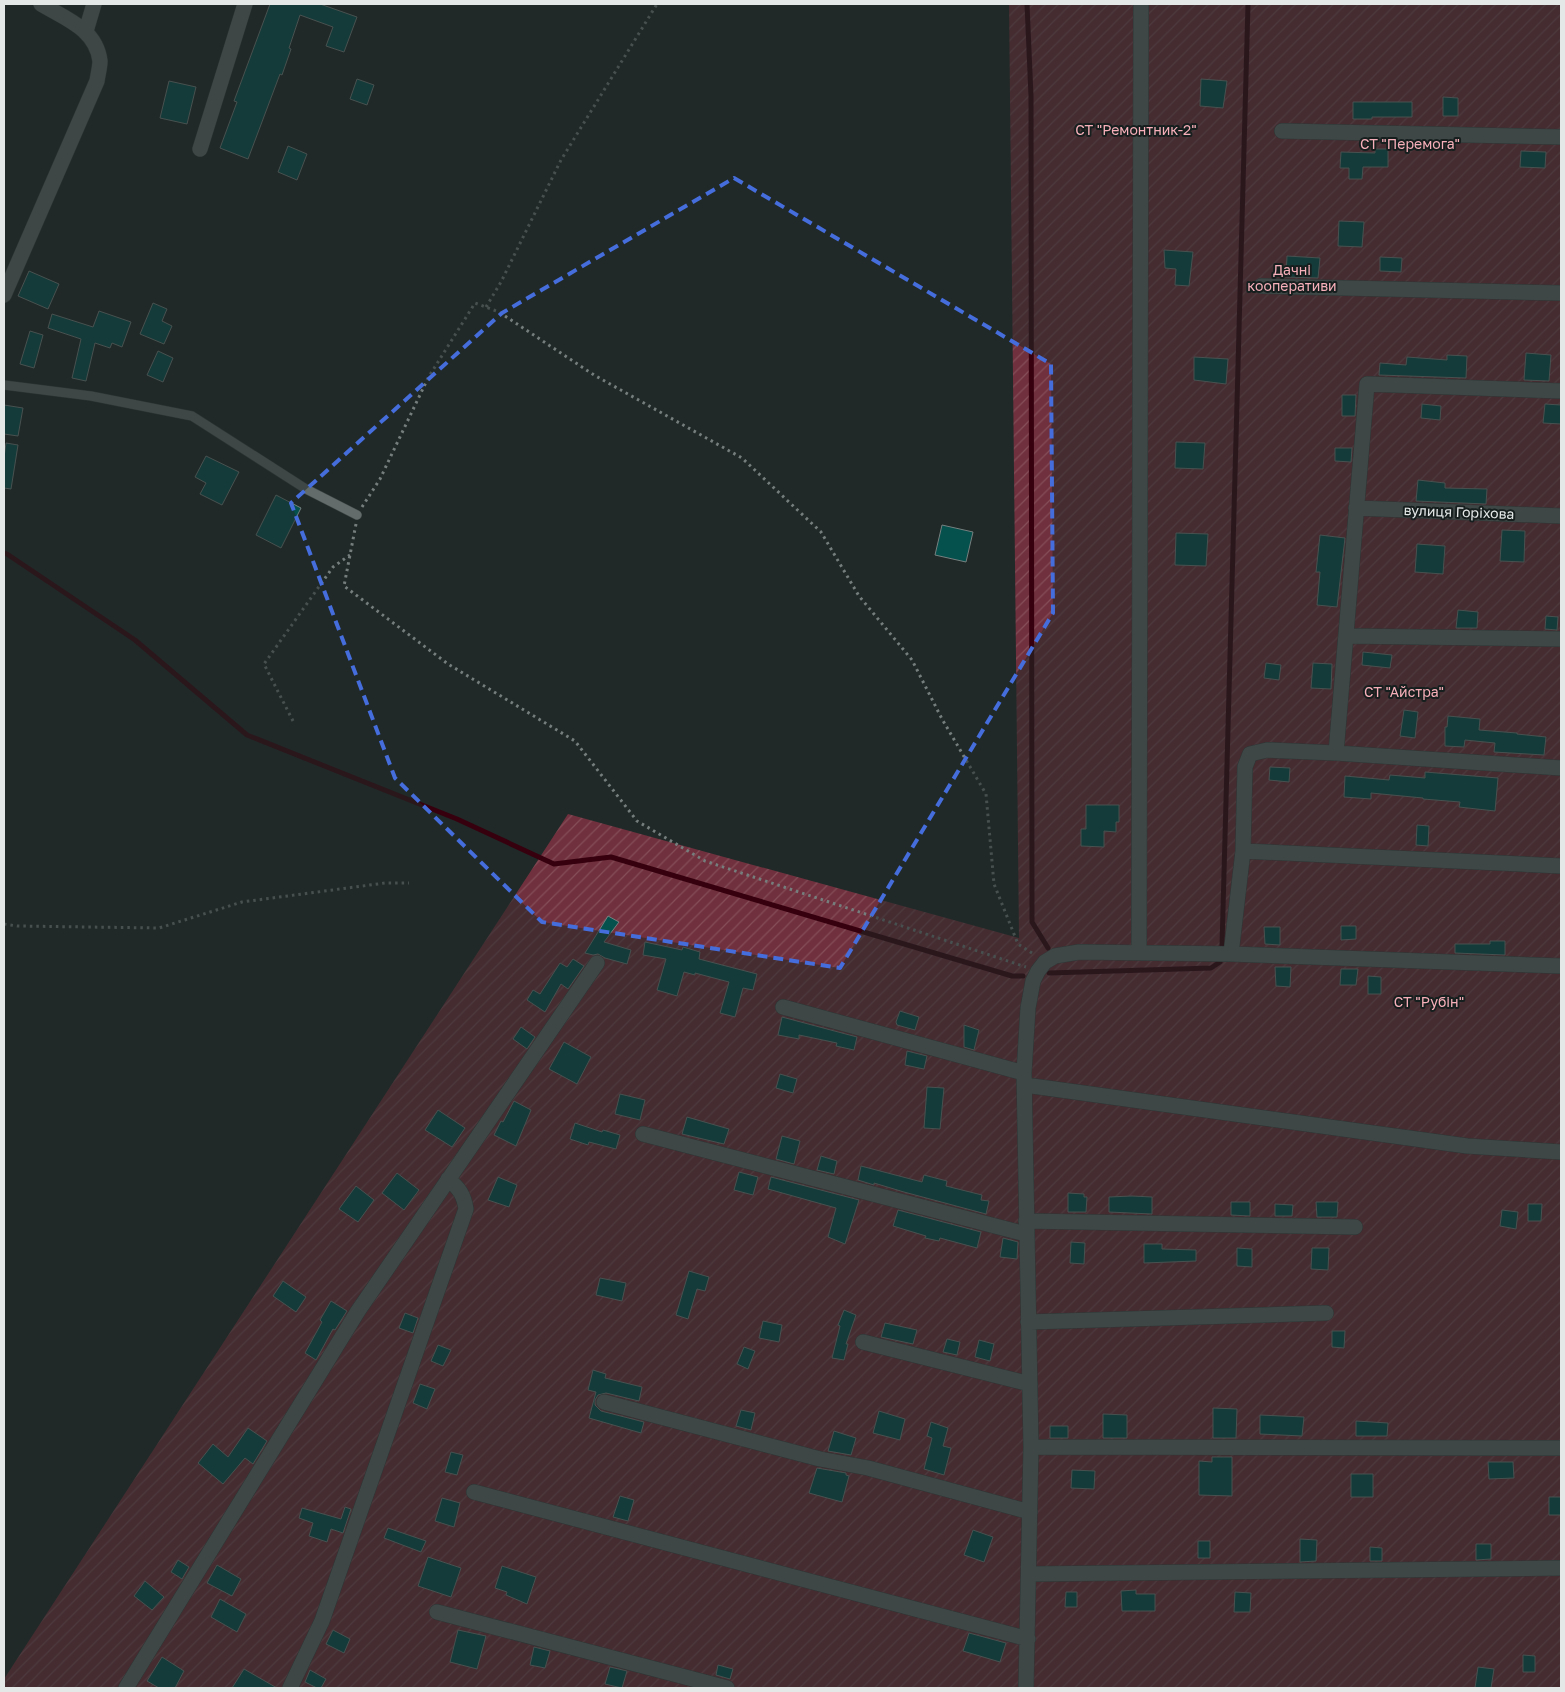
<svg xmlns="http://www.w3.org/2000/svg" width="1565" height="1692" font-family="'Golos Text',sans-serif">
  <style>
    .garden { fill: url(#garden-furrows) }
    .lines { fill: none; stroke-linecap: round; stroke-linejoin: round }
    .stream { stroke: #36000f; stroke-width: 5 }
    .building { fill: #05514e; stroke: #76807f }
    .lane-casing { stroke: #3e4545; stroke-width: 10 }
    .street-casing { stroke: #3e4545; stroke-width: 16 }
    .path { stroke: #767e7d; stroke-width: 3; stroke-dasharray: 2.5 4; stroke-linecap: butt }
    .lane { stroke: #636c6b; stroke-width: 9 }
    .street { stroke: #636c6b; stroke-width: 15 }
    .marked { fill: none; stroke: #456ddb; stroke-width: 4; stroke-dasharray: 10 6; stroke-linejoin: round }
    .labels { text-anchor: middle; stroke-width: 4; stroke-linejoin: round; paint-order: stroke }
    .park-label { font-size: 14px; fill: #f7b0ba; stroke: #171f1e }
    .street-label { font-size: 14px; fill: #e4e9e8; stroke: #171f1e }
  </style>
  <defs>
    <pattern id="garden-furrows" width="10" height="10" patternUnits="userSpaceOnUse" patternTransform="scale(1.25)"><rect width="10" height="10" fill="#70303d"/><path d="M-1 1l2-2M0 10L10 0M9 11l2-2" fill="none" stroke="#844e59"/></pattern>
  </defs>
  <rect width="100%" height="100%" fill="#202928"/>
  <path class="garden" d="M1009 4H1561V1688H4V1679L568 814 1019 938Z"/>
  <g class="lines">
    <path class="stream" d="M1027 4 1031 96 1032 922 1048 948
      M4 553 7 554 135 640 247 735 457 819 554 864 611 857 1012 976H1023
      M1222 946 1248 4
      M1049 973 1211 968 1220 962"/>
  </g>
  <path class="building" d="M270 4H320L357 17 344 52 326 46 333 27 300 15 289 48 291 49 282 75 280 74 248 159 220 148 237 102 234 101Z
    M357 79 374 85 367 105 350 99Z
    M1201 79 1227 81 1223 108 1200 106Z
    M169 81 196 87 187 124 160 118Z
    M1443 97 1458 98V116H1443Z
    M1353 102H1412V117H1372V119H1353Z
    M288 146 307 154 297 180 278 172Z
    M1375 149H1388V167H1363L1362 179H1349V168H1340L1341 152 1375 153Z
    M1521 151 1546 152 1545 168 1520 167Z
    M1339 221 1364 222 1362 247 1338 246Z
    M1164 250 1193 252 1189 286 1175 285 1176 269 1165 268Z
    M1287 256 1320 258 1318 278 1286 277Z
    M1380 257 1402 258 1401 272 1380 271Z
    M29 271 59 284 48 309 18 296Z
    M153 303 167 309 162 321 172 326 164 344 140 334Z
    M99 311 131 322 122 347 112 343 110 348 95 343 86 381 72 378 81 339 48 328 52 314 93 327Z
    M30 331 43 335 34 368 20 364Z
    M158 351 173 358 163 382 147 375Z
    M1526 353 1551 355 1549 381 1524 380Z
    M1447 355 1467 356 1466 378 1379 375 1380 363 1406 365 1407 357 1447 360Z
    M1194 357 1228 359 1226 384 1194 380Z
    M1342 395H1356L1355 416H1342Z
    M1422 404 1441 406 1440 420 1421 418Z
    M1545 404 1561 405V424L1543 423Z
    M4 405 23 408 18 436 4 434Z
    M1176 442 1205 443 1203 469 1175 468Z
    M6 443 18 445 11 489 4 488V457Z
    M1335 448H1352L1351 462 1335 461Z
    M206 456 239 472 222 505 200 494 206 483 195 477Z
    M1418 480 1445 483V488L1487 489 1486 504 1416 501Z
    M276 495 301 508 281 548 256 535Z
    M942 525 973 532 966 562 935 555Z
    M1502 530 1525 531 1524 562 1500 561Z
    M1176 533 1208 534 1206 566 1175 565Z
    M1320 535 1345 538 1337 607 1317 605 1320 572H1316Z
    M1417 544 1445 546 1443 574 1415 572Z
    M1458 610 1478 612 1477 628H1456Z
    M1546 616 1558 617 1557 630 1545 629Z
    M1363 652 1392 655 1390 668 1362 665Z
    M1266 663 1281 665 1279 680 1264 678Z
    M1313 663 1332 664 1331 689 1311 688Z
    M1404 710 1418 712 1415 738 1400 736Z
    M1448 716 1480 719 1479 730 1517 733V734L1546 737 1544 755 1494 752 1495 743 1465 740 1464 747 1445 746V727H1447Z
    M1270 767 1290 768 1289 782 1269 780Z
    M1425 772 1498 778 1495 811 1459 807 1460 802 1423 799V798L1371 793V799L1344 797 1345 776 1389 780 1390 775 1425 778Z
    M1086 805H1119V822H1116V832L1104 831V847L1081 846V829H1086Z
    M1417 825 1429 826 1428 846 1416 845Z
    M608 916 619 922 604 942 631 950 627 964 605 958 598 954 593 955 585 953Z
    M1341 926H1356V939L1341 940Z
    M1264 927H1280V945L1265 944Z
    M1490 941H1505V955L1455 953V944H1490Z
    M645 942 682 950 683 947 700 952 699 959 757 974 753 990 743 988 735 1017 720 1013 729 982 695 973V975L684 972 677 996 657 990 666 959 643 955Z
    M573 959 584 966 568 989 561 984 545 1012 527 1000 533 990 540 994 560 963 567 967Z
    M1275 967H1291L1290 987 1276 986Z
    M1341 969H1358L1356 985H1340Z
    M1368 976 1381 977V994H1368Z
    M900 1011 919 1017 915 1030 897 1025 896 1022Z
    M782 1017 857 1037 854 1050 836 1046 837 1043 799 1035V1039L778 1035Z
    M964 1025 979 1030 974 1050 964 1047Z
    M521 1027 535 1037 527 1049 513 1039Z
    M564 1042 591 1057 577 1084 549 1069Z
    M907 1051 927 1056 924 1069 905 1065Z
    M780 1074 797 1079 793 1093 776 1088Z
    M927 1087 944 1088 940 1129 924 1128Z
    M620 1094 645 1100 640 1120 615 1114Z
    M514 1101 531 1110 516 1146 494 1135 501 1121 503 1122Z
    M438 1110 465 1128 452 1147 425 1130Z
    M687 1117 729 1129 724 1144 682 1134Z
    M575 1123 602 1132 603 1130 620 1135 616 1149 589 1142 588 1145 570 1139Z
    M782 1136 800 1141 794 1164 776 1159Z
    M821 1156 837 1161 834 1174 817 1170Z
    M861 1166 922 1182 924 1175 947 1181 946 1186 982 1195 981 1200 989 1201 986 1214 904 1192 874 1183V1185L858 1180Z
    M739 1172 758 1177 753 1195 734 1190Z
    M397 1173 419 1190 404 1210 382 1193Z
    M498 1177 517 1185 509 1207 488 1200Z
    M771 1177 859 1200 845 1244 828 1237 836 1208 768 1189Z
    M356 1186 374 1200 358 1222 339 1209Z
    M1068 1193 1084 1194V1197H1087L1086 1212H1068Z
    M1132 1196 1152 1197V1214L1109 1212V1197Z
    M1231 1202H1250V1216L1231 1215Z
    M1316 1202H1338L1337 1217H1317Z
    M1275 1204 1293 1205 1292 1216H1275Z
    M1528 1204H1542L1541 1221H1528Z
    M898 1210 981 1232 977 1248 940 1238 939 1241 925 1238 926 1236 893 1226Z
    M1502 1210 1518 1212 1516 1229 1500 1226Z
    M1003 1238 1018 1242 1017 1259 1000 1257Z
    M1071 1242 1085 1243 1084 1264 1070 1263Z
    M1144 1244H1162V1249L1196 1250V1261L1144 1263Z
    M1237 1248 1252 1249V1267L1237 1266Z
    M1312 1248H1329L1328 1270 1311 1269Z
    M689 1271 709 1277 705 1291 697 1289 688 1319 676 1315Z
    M600 1278 626 1283 622 1301 596 1295Z
    M283 1281 306 1297 296 1312 273 1296Z
    M331 1301 347 1311 335 1330 333 1329 316 1360 305 1353 322 1322 320 1320Z
    M844 1310 856 1315 846 1344H848L844 1360 832 1358 840 1326 838 1325Z
    M405 1313 418 1318 413 1333 399 1328Z
    M763 1321 782 1325 779 1342 759 1338Z
    M885 1323 917 1330 913 1344 881 1337Z
    M1332 1331H1345L1344 1348 1332 1347Z
    M947 1339 960 1342 957 1355 943 1352Z
    M979 1340 994 1344 990 1361 975 1357Z
    M438 1345 451 1350 443 1366 431 1361Z
    M744 1347 755 1351 748 1369 737 1364Z
    M593 1370 606 1374 605 1378 642 1387 639 1401 606 1393 598 1395 595 1400V1405L601 1411 644 1422 641 1433 589 1418 596 1392 588 1390Z
    M420 1384 435 1389 427 1409 413 1403Z
    M1213 1408 1237 1409 1236 1438H1213Z
    M741 1410 755 1413 751 1430 736 1426Z
    M879 1411 905 1419 900 1440 873 1433Z
    M1103 1414 1127 1415V1438H1103Z
    M1260 1415 1304 1417 1302 1436 1260 1434Z
    M1356 1421 1388 1423 1387 1436H1356Z
    M931 1422 948 1428 943 1446 951 1448 944 1475 924 1469 932 1438 927 1436Z
    M1050 1426H1068V1438H1050Z
    M248 1428 267 1441 253 1464 245 1458 223 1484 198 1463 213 1444 228 1457Z
    M834 1431 856 1438 851 1455 828 1451Z
    M451 1452 463 1455 457 1475 445 1472Z
    M1212 1457H1232V1496L1199 1495V1461L1212 1462Z
    M1488 1462H1513L1514 1478 1489 1479Z
    M817 1468 846 1473V1475L849 1476 842 1502 809 1493Z
    M1072 1470 1095 1471 1094 1489 1071 1488Z
    M1351 1474H1373V1497H1351Z
    M620 1496 634 1500 628 1521 613 1517Z
    M1549 1497H1561V1515H1549Z
    M442 1498 460 1503 454 1527 435 1521Z
    M345 1507 351 1509 343 1533 331 1529 327 1542 309 1536 313 1523 299 1518 302 1508 341 1519Z
    M388 1528 426 1541 421 1552 384 1538Z
    M973 1530 993 1537 984 1562 964 1555Z
    M1300 1539 1317 1540 1316 1561 1300 1562Z
    M1198 1541H1210V1558H1198Z
    M1476 1544H1491V1559L1476 1560Z
    M1370 1547 1382 1548V1561H1370Z
    M428 1557 461 1568 451 1597 418 1586Z
    M178 1560 189 1567 182 1579 171 1572Z
    M217 1565 241 1579 232 1596 207 1583Z
    M502 1566 536 1577 527 1604 506 1595 507 1592 495 1588Z
    M145 1581 164 1597 152 1610 134 1596Z
    M1136 1590V1594H1155V1611H1122L1121 1591Z
    M1066 1592H1077V1607H1065Z
    M1235 1592 1251 1593 1250 1612H1234Z
    M220 1599 246 1614 237 1632 211 1617Z
    M333 1630 350 1639 344 1653 326 1644Z
    M458 1630 486 1636 477 1669 450 1662Z
    M969 1633 1006 1643 1000 1662 963 1651Z
    M534 1647 550 1651 545 1668 530 1665Z
    M1523 1655 1535 1656V1672H1523Z
    M162 1657 184 1671 175 1688H159L147 1681Z
    M718 1665 733 1669 730 1679 716 1675Z
    M610 1667 627 1671 622 1688 605 1684Z
    M1478 1667 1494 1669 1491 1688H1475Z
    M244 1669 277 1688H232Z
    M310 1670 326 1679 321 1688H317L305 1682Z"/>
  <g class="lines">
    <defs>
      <path id="lane" d="M4 385 91 396 192 416 306 489 357 515"/>
      <path id="street" d="M86 31 94 4
        M1282 131 1561 137
        M200 149 245 4
        M1261 286 1561 293
        M4 295 97 81C98 74 100 67 100 61 96 29 66 19 41 4
        M1356 508 1561 516
        M1346 636 1561 639
        M1336 753 1367 384 1561 391
        M1243 851 1245 767 1250 754 1267 750 1336 753 1561 768
        M1139 953 1141 4
        M1231 954 1561 966
        M783 1007 1024 1073
        M1025 1085 1467 1146 1561 1152
        M643 1134 1026 1234
        M1026 1221 1355 1227
        M1028 1322 1326 1313
        M863 1342 1030 1384
        M604 1402 820 1459 868 1468 1030 1512
        M1031 1447 1561 1448
        M474 1492 1028 1639
        M1030 1574 1561 1568
        M437 1612 727 1688
        M126 1688 358 1311 597 963
        M290 1688 322 1621 466 1209C464 1195 459 1188 448 1179
        M1026 1688 1031 1447 1024 1073 1028 1008 1033 981 1038 971 1045 962 1055 956 1079 952 1231 954 1243 851 1561 866"/>
    </defs>
    <use href="#lane" class="lane-casing"/>
    <use href="#street" class="street-casing"/>
    <path class="path" d="M486 307 501 282 561 160 657 4
      M362 507 380 479 428 378 475 303 499 312 594 375 742 458 821 532 859 596 912 660 942 719 986 794 994 884 1018 944 1035 955
      M356 524 344 586 448 664 575 741 637 821 705 861 1026 967
      M293 721 264 664 333 567 350 555
      M4 924 17 926 159 928 242 902 385 883H409"/>
    <use href="#lane" class="lane"/>
    <use href="#street" class="street"/>
  </g>
  <path d="M0 0H1565V1692H0ZM734 178 1051 364 1053 613 840 968 542 922 395 778 291 503 502 313Z" fill="#202928" fill-opacity=".55" fill-rule="evenodd"/>
  <path class="marked" d="M734 178 1051 364 1053 613 840 968 542 922 395 778 291 503 502 313Z"/>
  <g class="labels">
    <g class="park-label">
      <text x="1136" y="135">СТ "Ремонтник-2"</text>
      <text x="1410" y="149">СТ "Перемога"</text>
      <text x="1292" y="275">Дачні<tspan x="1292" dy="16">кооперативи</tspan></text>
      <text x="1404" y="697">СТ "Айстра"</text>
      <text x="1429" y="1007">СТ "Рубін"</text>
    </g>
    <g class="street-label">
      <text transform="translate(1459 512) rotate(2)" y="5">вулиця Горіхова</text>
    </g>
  </g>
  <rect width="1565" height="1692" fill="none" stroke="#e4e9e8" stroke-width="10"/>
</svg>
